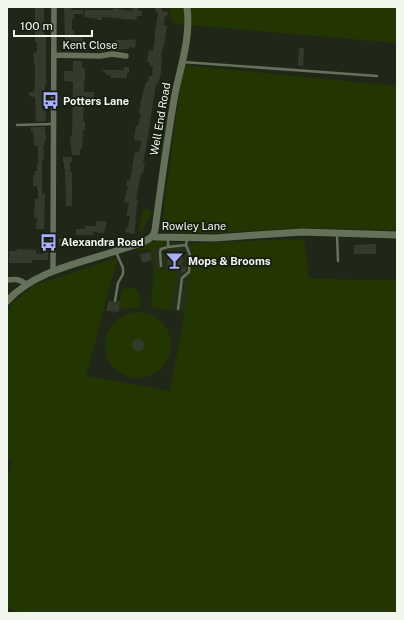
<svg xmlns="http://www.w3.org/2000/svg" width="404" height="620" font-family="'Public Sans',sans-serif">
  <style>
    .built { fill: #262f1b }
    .green { fill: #233601 }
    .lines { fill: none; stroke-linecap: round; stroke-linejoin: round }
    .stream { stroke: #3b511b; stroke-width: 1.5 }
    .building { fill: #343b2c }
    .service { stroke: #66715a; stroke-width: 2.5 }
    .minor { stroke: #66715a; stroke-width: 5.5 }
    .tertiary { stroke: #66715a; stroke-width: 7 }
    .labels { text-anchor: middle; stroke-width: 3.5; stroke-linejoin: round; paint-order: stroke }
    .street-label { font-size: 11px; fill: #f2f7ed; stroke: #171d10 }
    .poi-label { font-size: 11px; font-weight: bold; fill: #f2f7ed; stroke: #171d10; text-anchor: start }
  </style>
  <rect width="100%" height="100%" fill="#202719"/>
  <path class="built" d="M171 242 193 243 185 312 151 308 154 268 150 249Z"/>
  <path class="green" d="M169 7H184V25L172 23Z
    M190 7H397V43L190 25Z
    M183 65 397 86V230L298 228 213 233 161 232Z
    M143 210H144L152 211 142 232 138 231Z
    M304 239 309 278 354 280H397V613H21L7 607V478L13 460 7 459V313L13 302 33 286 118 257 86 376 170 391 185 312 193 243Z
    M164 240 166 242 165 245 152 249 155 268 177 272 171 310 151 308 154 268 150 249 137 251 138 246 156 241Z
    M134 288C140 292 141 302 140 308L119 309 122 289Z
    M105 345a33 33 0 1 1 66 0a33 33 0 1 1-66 0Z"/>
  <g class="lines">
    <path class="stream" d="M7 613H8"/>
  </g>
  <path class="building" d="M35 7H44V34H46V85H45V92L46 121 36 122 35 97 29 96V92H34L35 79V64H34V57H33V53H36V51H37V42H35Z
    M64 7H71V10H83V14H74V19H72V30H74V35H83L82 50H73V47L64 46 65 37Z
    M133 7H138V11H142L141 16H137L136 20 127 19V20L123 19 102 17V20H97V19L84 17 85 10H113V8L132 11Z
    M155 7H162V11L168 12 167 17 165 16 164 25 167 26 164 46H163L161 57 162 58 161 67 162 68 158 85 156 84 146 148 143 162 145 163 143 173 141 174 136 199 138 200 135 221H136L134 234 125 232 126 228H128L130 216H127V213L129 203 124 202 128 186H126L127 180H130L135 151 139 152 141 141 134 140 136 126H138L141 114H139L141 100 146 82H148L149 76H152L153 66H149L150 63 147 62 149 50 153 51 155 39H154L158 13H156Z
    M129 39 136 40 135 48 129 47V49L102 50 101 51H97V48H95V43L116 42V40H129Z
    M299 48H304L303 66 298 65Z
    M73 61H82V68H85V81H84V92H94V100L84 99 83 121 85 122V131L83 130 82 149H80V155H72L70 136H72L73 82 64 81V71H73Z
    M124 67H129V73H127V78H110V75H107L102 70H124Z
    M31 127H45V134H46V140H45L44 146H43L44 159H42V194H45L44 229H36L37 218H34L35 199H38V189H37V186H33V175H35V171H37V164H38V146H34L33 131H31Z
    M63 157H72V162H70V172H72V206H66L65 169H64V162H63Z
    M96 221 107 222 104 233 93 232V235H76V229H85V226H96Z
    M59 239H64V241H74V247H59Z
    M376 244V254H354V245Z
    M19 249 36 250V254H44V252H48V260H32V263H9V251H15Z
    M150 252 152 260 142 263 140 254Z
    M172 252 179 253V255H183L182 267H187L185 272 167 269 168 254H172Z
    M109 300 112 301 115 304 118 301 120 302 119 312 106 311Z
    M132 345a6 6 0 1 1 12 0a6 6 0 1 1-12 0Z"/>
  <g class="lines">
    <path class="service" d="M183 62 377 76
      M17 125 53 124
      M337 234 338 261
      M168 239V247L186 245 187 239
      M161 266 160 252 161 249 168 247
      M115 301 118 283 123 274V268L116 252
      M178 309 182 278 189 272 190 255 186 245"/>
    <path class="minor" d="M54 55 100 56 112 54 126 56
      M53 271 54 7
      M7 280C16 279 19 279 26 284"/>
    <path class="tertiary" d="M153 236 156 237 215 238 256 235 302 232 397 235
      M153 236 155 230C161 185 167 139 175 94 181 65 191 37 187 7
      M7 301C37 269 82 263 122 249 131 246 145 243 153 236"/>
  </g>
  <defs>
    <symbol id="bus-bare" viewBox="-9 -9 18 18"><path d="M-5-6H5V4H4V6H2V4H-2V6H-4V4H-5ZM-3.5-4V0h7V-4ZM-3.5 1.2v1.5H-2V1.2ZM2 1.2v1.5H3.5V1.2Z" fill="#a8b0fc" stroke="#171d10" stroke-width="2.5" paint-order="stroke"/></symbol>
    <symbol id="bar-bare" viewBox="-9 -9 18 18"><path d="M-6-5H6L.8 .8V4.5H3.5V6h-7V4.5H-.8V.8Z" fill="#a8b0fc" stroke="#171d10" stroke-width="2.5" paint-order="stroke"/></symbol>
  </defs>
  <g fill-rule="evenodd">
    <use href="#bus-bare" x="38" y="88" width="25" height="25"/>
    <use href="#bus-bare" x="36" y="230" width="25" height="25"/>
    <use href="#bar-bare" x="162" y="248" width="25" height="25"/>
  </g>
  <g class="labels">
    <g class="street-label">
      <text x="90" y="49">Kent Close</text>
      <text transform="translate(160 119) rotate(-80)" y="4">Well End Road</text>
      <text x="194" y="230">Rowley Lane</text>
    </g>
    <g class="poi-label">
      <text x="63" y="105">Potters Lane</text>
      <text x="61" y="246">Alexandra Road</text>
      <text x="188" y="265">Mops &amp; Brooms</text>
    </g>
  </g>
  <rect width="404" height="620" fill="none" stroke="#f2f7ed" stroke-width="16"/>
  <path d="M14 30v6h78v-6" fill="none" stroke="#f2f7ed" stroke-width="2"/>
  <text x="20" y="30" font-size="12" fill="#f2f7ed" stroke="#171d10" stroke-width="3" paint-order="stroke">100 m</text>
</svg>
